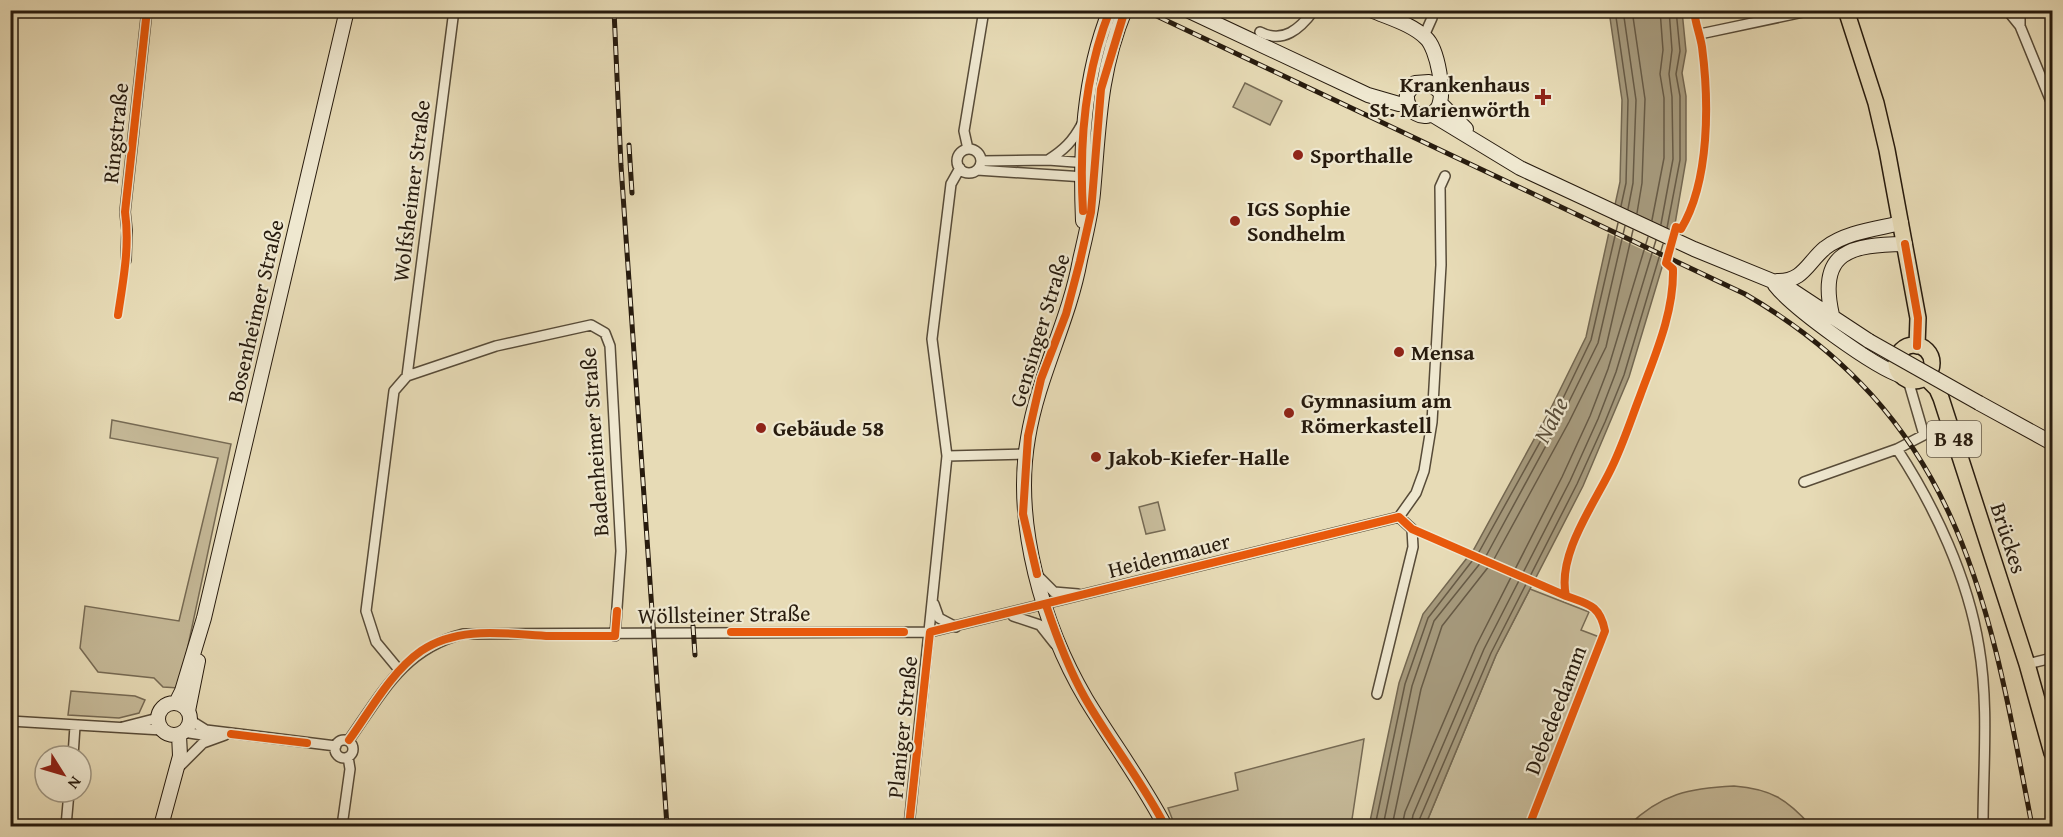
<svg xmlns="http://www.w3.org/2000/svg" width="2063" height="837" font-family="'Gentium Book Plus',serif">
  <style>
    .green { fill: #c6ba99; stroke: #766a54; stroke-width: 1.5 }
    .water { fill: #a69a7d; stroke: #736751; stroke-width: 1.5 }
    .pier { fill: #e7dbb6 }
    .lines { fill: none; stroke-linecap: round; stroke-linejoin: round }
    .shore { stroke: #665a46; stroke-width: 1.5 }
    .street-casing { stroke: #574b38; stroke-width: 12 }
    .secondary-casing { stroke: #271b0e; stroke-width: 16 }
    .primary-casing { stroke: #271b0e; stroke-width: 18 }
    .street { stroke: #efe8d0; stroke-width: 9 }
    .secondary { stroke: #efe8d0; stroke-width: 14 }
    .primary { stroke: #e7dbb6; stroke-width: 15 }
    .rail-casing { stroke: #271b0e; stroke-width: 5 }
    .rail { stroke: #efe8d0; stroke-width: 3; stroke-dasharray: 9; stroke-linecap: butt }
    .secondary-bridge-casing { stroke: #271b0e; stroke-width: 16; stroke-linecap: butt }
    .secondary-bridge { stroke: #efe8d0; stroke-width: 14 }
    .cycleway-casing { stroke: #efe8d0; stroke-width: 11 }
    .cycleway { stroke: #e8590c; stroke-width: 8 }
    .poi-dot { fill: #8f2418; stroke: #efe8d0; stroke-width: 2 }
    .labels { text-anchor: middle; stroke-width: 4.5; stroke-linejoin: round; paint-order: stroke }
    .shield { fill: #efe8d0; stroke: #635848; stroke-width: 1.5 }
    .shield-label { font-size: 21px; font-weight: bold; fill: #271b0e }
    .poi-label { font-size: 22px; font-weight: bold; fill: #271b0e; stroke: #efe8d0; text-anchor: start }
    .street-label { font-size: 22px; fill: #271b0e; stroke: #efe8d0 }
    .water-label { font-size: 24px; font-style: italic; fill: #5a4e3a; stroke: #efe8d0 }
  </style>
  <rect width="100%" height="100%" fill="#e7dbb6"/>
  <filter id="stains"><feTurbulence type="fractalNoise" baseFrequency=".00333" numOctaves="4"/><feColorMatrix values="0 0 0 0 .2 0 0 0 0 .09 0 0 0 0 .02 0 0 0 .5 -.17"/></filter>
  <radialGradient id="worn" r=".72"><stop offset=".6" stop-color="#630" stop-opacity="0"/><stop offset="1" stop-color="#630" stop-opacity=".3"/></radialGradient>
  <path class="green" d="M1245 83 1282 101 1270 125 1233 107Z
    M112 420 231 444 179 688 163 687 154 678 98 672 80 648 85 606 179 621 218 458 110 438Z
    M1158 502 1165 530 1146 534 1139 507Z
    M1530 589 1589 612 1581 630 1602 638 1529 826H1425L1496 655Z
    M71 691 135 696 145 700 139 713 119 718 68 715Z
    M1364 739 1351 826H1175L1168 808 1238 790 1235 773Z
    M1734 786C1771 789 1787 799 1811 826H1628C1661 794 1689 788 1734 786Z"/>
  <path class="water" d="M1609 11H1682L1686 51 1682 73 1686 96V160L1675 224 1629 377 1583 486 1496 655 1425 826H1369L1399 683 1423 614 1474 549 1549 412 1586 337 1620 182 1622 100Z"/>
  <path class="pier" d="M1610 219 1671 247 1667 261 1607 233Z"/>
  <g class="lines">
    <path class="shore" d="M1615 10 1628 100 1626 183 1621 206
      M1623 10 1636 100 1633 183 1628 209
      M1632 10 1645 99 1642 183 1637 213
      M1652 220 1664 158V98L1660 74 1663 50 1660 10
      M1661 224 1673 159 1672 97 1669 74 1672 50 1669 10
      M1667 228 1680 160V96L1676 74 1680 51 1676 10
      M1375 826 1405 684 1428 618 1479 552 1555 415 1591 340 1618 223
      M1383 826 1412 686 1434 621 1486 556 1561 418 1598 343 1625 226
      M1392 826 1421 689 1442 626 1493 561 1569 422 1606 347 1633 230
      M1402 826 1405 812 1476 646 1562 477 1590 416 1608 369 1648 237
      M1411 826 1413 815 1484 649 1570 481 1598 419 1616 372 1656 240
      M1419 826 1420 818 1491 653 1577 484 1605 422 1624 375 1663 244"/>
    <defs>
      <path id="street" d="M1211 10 1217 13
        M2007 10 2020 26
        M2020 10V26L2052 104
        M1260 32C1283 44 1300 29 1314 10
        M1700 34 1813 10
        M1424 36 1432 18V10
        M968 149 964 131 984 10
        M957 161a12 12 0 1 1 24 0a12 12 0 1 1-24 0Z
        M1048 160C1064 150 1073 141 1082 124
        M982 161 1048 160 1087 163
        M977 170 1085 177
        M126 260 127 230 125 212 147 10
        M407 376 454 10
        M1897 449C1935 507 1968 578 1979 647 1989 706 1983 767 1983 826
        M947 456 1025 454
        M1804 482 1897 449 1924 435 1908 380
        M1038 576 1054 592 1078 594
        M934 604 939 618 956 627
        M1013 616 1040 625 1055 644
        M2027 664 2052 658
        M400 671 376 642 366 611 394 391 407 376 496 346 591 325 605 333 610 346 621 551 615 636
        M1377 694 1413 547 1412 529 1399 517
        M190 720 206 730 336 746
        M10 721 162 730
        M123 727 158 718
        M183 732 216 737
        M335 749a9 9 0 1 1 18 0a9 9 0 1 1-18 0Z
        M349 740C382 693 404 649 463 634L930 632 1399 517 1416 493 1424 471 1432 422 1441 265 1440 187 1445 176
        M73 756 75 726
        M181 765 203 743 225 735
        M66 826 69 792
        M342 826 350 769 348 757
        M909 826 947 456 932 339 951 184 960 168"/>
      <path id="secondary" d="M1125 10C1099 73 1099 127 1093 193 1091 215 1085 238 1080 260 1069 321 1038 376 1028 438 1013 523 1043 626 1086 699 1112 742 1142 782 1165 826
        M1187 10 1368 95 1399 104 1407 103
        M1371 10C1389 18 1412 24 1426 38 1437 48 1447 96 1437 109 1425 125 1405 111 1407 94L1415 83 1429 82 1440 92
        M1440 103 1466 129
        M1431 114 1520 168 1694 249 1787 287 1869 341
        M1083 221C1080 151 1083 77 1110 10
        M1777 281C1803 282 1808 262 1825 248 1846 232 1876 229 1901 223
        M1775 285C1793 308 1874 367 1902 376
        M1832 315C1817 250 1852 245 1905 244
        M1979 403 2052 443
        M176 703 182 691 204 618 347 10
        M158 719a16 16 0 1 1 32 0a16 16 0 1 1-32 0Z
        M188 711 198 661
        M161 826 180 756 179 734"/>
      <path id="primary" d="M1846 10 1876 103 1887 150 1918 318 1917 346
        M1896 363a18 18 0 1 1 36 0a18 18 0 1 1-36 0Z
        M1925 377 1937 389 1941 398 2027 664 2052 753"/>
    </defs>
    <use href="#street" class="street-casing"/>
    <use href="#secondary" class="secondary-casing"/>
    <use href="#primary" class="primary-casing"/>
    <use href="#street" class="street"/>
    <use href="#secondary" class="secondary"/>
    <use href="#primary" class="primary"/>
    <defs>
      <path id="rail" d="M614 10 621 166 667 826
        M1144 10 1745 294C1961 420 1989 601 2032 826
        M629 145 632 193
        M693 626 695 655"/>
    </defs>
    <use href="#rail" class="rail-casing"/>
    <use href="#rail" class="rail"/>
    <defs>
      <path id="secondary-bridge" d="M1869 341 1979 403"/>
    </defs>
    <use href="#secondary-bridge" class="secondary-bridge-casing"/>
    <use href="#secondary-bridge" class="secondary-bridge"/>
    <defs>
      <path id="cycleway" d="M1083 211C1079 144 1085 73 1110 10
        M1905 244 1918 318 1917 346
        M118 315C123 281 130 247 125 212L147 10
        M1037 574 1023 514 1028 436 1041 379 1066 314 1080 261 1091 212 1101 89 1125 10
        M1046 605C1057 638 1068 668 1085 698 1110 742 1142 781 1165 826
        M731 632H904
        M231 734 307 743
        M349 740C370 711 391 672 421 651 459 625 507 634 550 636 572 636 593 636 615 636L617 611
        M909 826 930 632 1399 517 1412 529 1566 596
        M1529 826 1605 631C1600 605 1588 604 1566 596 1557 556 1592 507 1609 473 1622 448 1630 422 1640 396 1655 355 1674 313 1673 269L1666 263 1676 227 1681 229C1710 181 1709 101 1702 47 1700 34 1695 23 1694 10"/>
    </defs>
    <use href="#cycleway" class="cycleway-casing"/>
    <use href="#cycleway" class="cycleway"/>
  </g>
  <g class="poi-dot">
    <path d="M1540 88h6v6h6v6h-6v6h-6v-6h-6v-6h6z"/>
    <circle cx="1298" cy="155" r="6"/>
    <circle cx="1235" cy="221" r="6"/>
    <circle cx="1399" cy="352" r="6"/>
    <circle cx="1289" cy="413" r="6"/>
    <circle cx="761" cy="428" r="6"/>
    <circle cx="1096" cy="457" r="6"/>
  </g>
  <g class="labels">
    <rect class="shield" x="1927" y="421" width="54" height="36" rx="4.5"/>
    <g class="shield-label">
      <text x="1954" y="446">B 48</text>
    </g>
    <g class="poi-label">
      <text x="1530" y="92" text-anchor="end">Krankenhaus<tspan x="1530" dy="25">St. Marienwörth</tspan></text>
      <text x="1310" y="163">Sporthalle</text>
      <text x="1247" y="216">IGS Sophie<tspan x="1247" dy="25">Sondhelm</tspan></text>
      <text x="1411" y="360">Mensa</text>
      <text x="1301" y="408">Gymnasium am<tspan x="1301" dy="25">Römerkastell</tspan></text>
      <text x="773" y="436">Gebäude 58</text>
      <text x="1108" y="465">Jakob-Kiefer-Halle</text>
    </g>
    <g class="street-label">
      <text transform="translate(115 133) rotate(-84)" y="8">Ringstraße</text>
      <text transform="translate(411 191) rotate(-83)" y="8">Wolfsheimer Straße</text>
      <text transform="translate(255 311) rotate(-77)" y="8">Bosenheimer Straße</text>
      <text transform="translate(1039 330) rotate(-73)" y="8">Gensinger Straße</text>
      <text transform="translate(594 442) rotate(-94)" y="8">Badenheimer Straße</text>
      <text transform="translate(2009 538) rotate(72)" y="8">Brückes</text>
      <text transform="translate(1169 555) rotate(-14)" y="8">Heidenmauer</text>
      <text transform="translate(724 614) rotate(-1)" y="8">Wöllsteiner Straße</text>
      <text transform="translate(1555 710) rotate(-69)" y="8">Debedeedamm</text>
      <text transform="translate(902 727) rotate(-84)" y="8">Planiger Straße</text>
    </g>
    <g class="water-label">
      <text transform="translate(1551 420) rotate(-63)" y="8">Nahe</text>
    </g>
  </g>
  <rect width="2063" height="837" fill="none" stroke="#e7dbb6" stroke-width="36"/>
  <rect x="12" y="12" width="2039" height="813" fill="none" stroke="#271b0e" stroke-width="3"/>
  <rect x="18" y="18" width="2027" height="801" fill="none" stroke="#271b0e" stroke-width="1.5"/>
  <g transform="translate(63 774) rotate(127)"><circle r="28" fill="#efe8d0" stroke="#9f9682" stroke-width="1.5"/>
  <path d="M0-4.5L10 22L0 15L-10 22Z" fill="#8f2418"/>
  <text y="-9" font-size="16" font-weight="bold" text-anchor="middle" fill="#271b0e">N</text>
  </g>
  <rect width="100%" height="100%" filter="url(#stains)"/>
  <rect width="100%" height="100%" fill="url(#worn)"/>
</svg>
